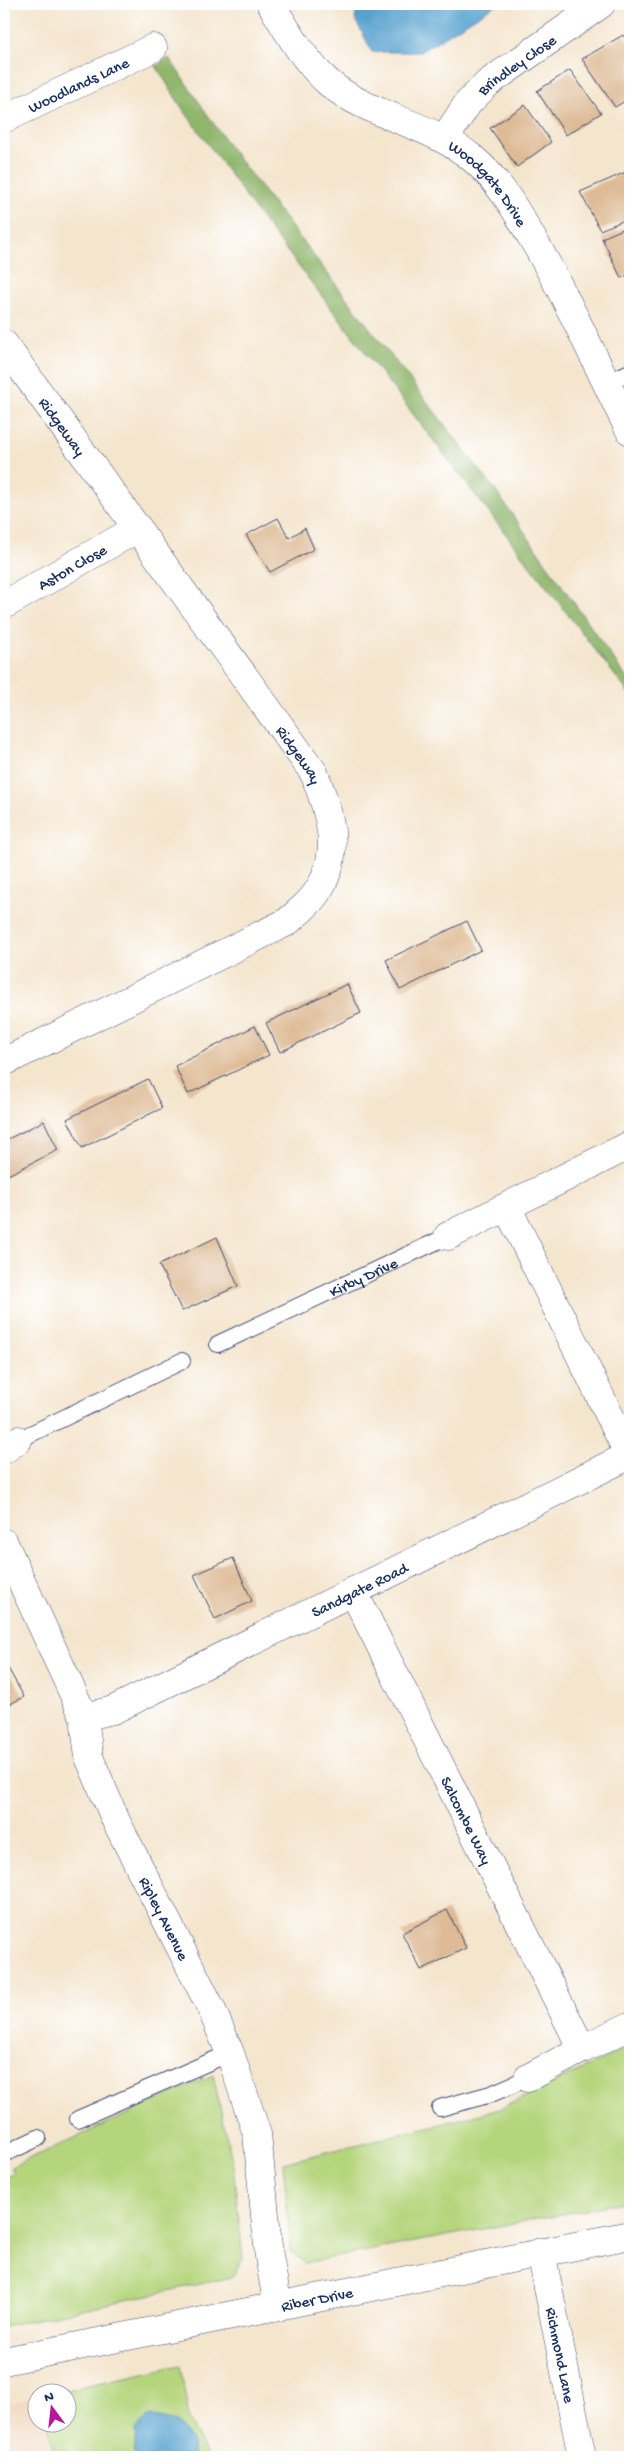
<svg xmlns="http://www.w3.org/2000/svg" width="634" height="2461" font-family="'Gochi Hand',sans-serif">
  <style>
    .built { fill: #f0d5bc }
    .green { fill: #b5d57d; stroke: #68826e }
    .forest { fill: #90b66c; stroke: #567265 }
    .water { fill: #57a2cf; stroke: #396896 }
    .building { fill: #debb96 }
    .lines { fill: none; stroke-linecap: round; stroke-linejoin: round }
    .service-casing { stroke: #3c4a6f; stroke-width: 18 }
    .minor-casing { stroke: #3c4a6f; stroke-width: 29 }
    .service { stroke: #fff; stroke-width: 16 }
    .minor { stroke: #fff; stroke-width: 28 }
    .labels { text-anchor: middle; stroke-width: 4.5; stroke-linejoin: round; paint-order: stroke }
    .street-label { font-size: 16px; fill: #1b2f5e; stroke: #fff }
  </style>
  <rect width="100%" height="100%" fill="#fff"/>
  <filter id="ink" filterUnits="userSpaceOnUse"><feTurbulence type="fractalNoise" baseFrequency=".02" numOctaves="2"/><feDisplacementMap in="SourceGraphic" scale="10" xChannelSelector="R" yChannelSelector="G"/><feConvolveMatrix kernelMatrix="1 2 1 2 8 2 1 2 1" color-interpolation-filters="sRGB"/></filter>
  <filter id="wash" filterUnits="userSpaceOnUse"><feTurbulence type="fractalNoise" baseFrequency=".0096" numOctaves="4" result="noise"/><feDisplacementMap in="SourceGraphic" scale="20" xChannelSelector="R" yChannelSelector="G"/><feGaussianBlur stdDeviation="1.12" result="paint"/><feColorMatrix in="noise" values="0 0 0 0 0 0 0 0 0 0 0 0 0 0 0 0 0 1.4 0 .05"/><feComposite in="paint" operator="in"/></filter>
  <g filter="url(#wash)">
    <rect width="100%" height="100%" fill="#f4e5cd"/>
    <path class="built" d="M37 2397 38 2424H48L55 2457H4V2405Z"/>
    <path class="green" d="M630 2046V2201L304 2263 291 2251 283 2163 500 2109Z
      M213 2075 233 2165 243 2259 232 2277 4 2326V2178L14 2174 11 2167Z
      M180 2365 189 2419 208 2457H192V2441L135 2431 134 2457H55L48 2424H68V2394L52 2393Z"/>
    <path class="forest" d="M169 58 231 149 493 487 630 683V695L259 215 180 105 156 66Z"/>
    <path class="water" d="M358 4H497L420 52H372L355 19Z
      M149 2416 177 2422 192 2441V2457H134L135 2431Z"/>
    <g id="blocks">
      <path class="building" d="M623 35 630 44V98L615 107 582 59Z
        M570 70 601 113 566 135 537 91Z
        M525 105 551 142 517 167 490 128Z
        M626 172 630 182V218L600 230 580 192Z
        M630 226V274L621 278 602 238Z
        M278 518 289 538 305 528 314 549 270 572 246 535Z
        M467 921 481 950 400 990 386 960Z
        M347 984 361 1013 280 1052 266 1023Z
        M255 1026 269 1055 188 1094 175 1066Z
        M148 1079 162 1108 82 1148 67 1119Z
        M44 1121 58 1150 4 1177V1141Z
        M217 1237 238 1286 182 1311 159 1265Z
        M233 1558 252 1601 215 1619 194 1575Z
        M8 1668 24 1697 4 1707V1670Z
        M447 1910 466 1948 421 1970 402 1933Z"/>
    </g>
  </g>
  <g filter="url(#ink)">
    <use href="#blocks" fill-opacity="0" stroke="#3c4a6f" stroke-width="1"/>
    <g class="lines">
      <defs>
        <g id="service">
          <path d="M606 383 630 372"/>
          <path id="s1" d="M218 1344 448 1236"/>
          <path d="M18 1440 182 1361"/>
          <path d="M440 2108 491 2094 528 2078"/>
          <path d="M78 2119 230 2053"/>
          <path d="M4 2154 38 2138"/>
        </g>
        <g id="minor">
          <path id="s2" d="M271 4C287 31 305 62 329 83 370 117 430 123 472 158 500 181 517 212 535 243 571 304 598 368 630 431"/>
          <path id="s3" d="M4 119 153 48"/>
          <path id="s4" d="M445 138 468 103 488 83 601 4"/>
          <path id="s5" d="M4 344 314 773C330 815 344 855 315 895 308 905 296 914 287 922L4 1062"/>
          <path id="s6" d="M4 605 138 528"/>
          <path d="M507 1207 630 1457"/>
          <path d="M448 1236 630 1145"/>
          <path d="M4 1450 18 1440"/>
          <path id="s7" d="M4 1543 84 1717 89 1757 116 1821 211 2008 230 2053 257 2134 269 2256 278 2307"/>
          <path id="s8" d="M353 1591 582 2049"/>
          <path id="s9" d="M84 1717 113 1710 630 1455"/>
          <path d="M528 2078 582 2049 630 2026"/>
          <path id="s10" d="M541 2252 582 2457"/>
          <path id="s11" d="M4 2361 630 2235"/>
        </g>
      </defs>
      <use href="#service" class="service-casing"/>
      <use href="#minor" class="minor-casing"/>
      <use href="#service" class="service"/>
      <use href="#minor" class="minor"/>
    </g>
  </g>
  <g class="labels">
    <g class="street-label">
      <text dy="6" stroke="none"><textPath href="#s4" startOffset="104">Brindley Close</textPath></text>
      <text dy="6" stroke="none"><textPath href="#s3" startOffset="82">Woodlands Lane</textPath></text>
      <text dy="6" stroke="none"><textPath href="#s2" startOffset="290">Woodgate Drive</textPath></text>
      <text dy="6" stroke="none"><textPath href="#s5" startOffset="101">Ridgeway</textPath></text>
      <text dy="6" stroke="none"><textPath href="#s6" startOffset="78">Aston Close</textPath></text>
      <text dy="6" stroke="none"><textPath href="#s5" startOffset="506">Ridgeway</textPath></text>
      <text dy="6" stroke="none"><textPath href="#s1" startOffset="160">Kirby Drive</textPath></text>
      <text dy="6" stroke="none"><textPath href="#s9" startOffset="304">Sandgate Road</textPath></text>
      <text dy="6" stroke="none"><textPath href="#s8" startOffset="256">Salcombe Way</textPath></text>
      <text dy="6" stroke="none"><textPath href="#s7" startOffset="410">Ripley Avenue</textPath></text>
      <text dy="6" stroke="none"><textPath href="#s11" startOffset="319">Riber Drive</textPath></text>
      <text dy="6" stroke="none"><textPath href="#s10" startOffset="105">Richmond Lane</textPath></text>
    </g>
  </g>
  <rect width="634" height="2461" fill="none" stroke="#fff" stroke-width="20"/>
  <g transform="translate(52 2408) rotate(345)"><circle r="24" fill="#ffffff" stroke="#a4acbf"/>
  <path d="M0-4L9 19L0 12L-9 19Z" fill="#b5179e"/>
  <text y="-8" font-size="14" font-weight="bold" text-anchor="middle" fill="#1b2f5e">N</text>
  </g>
</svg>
